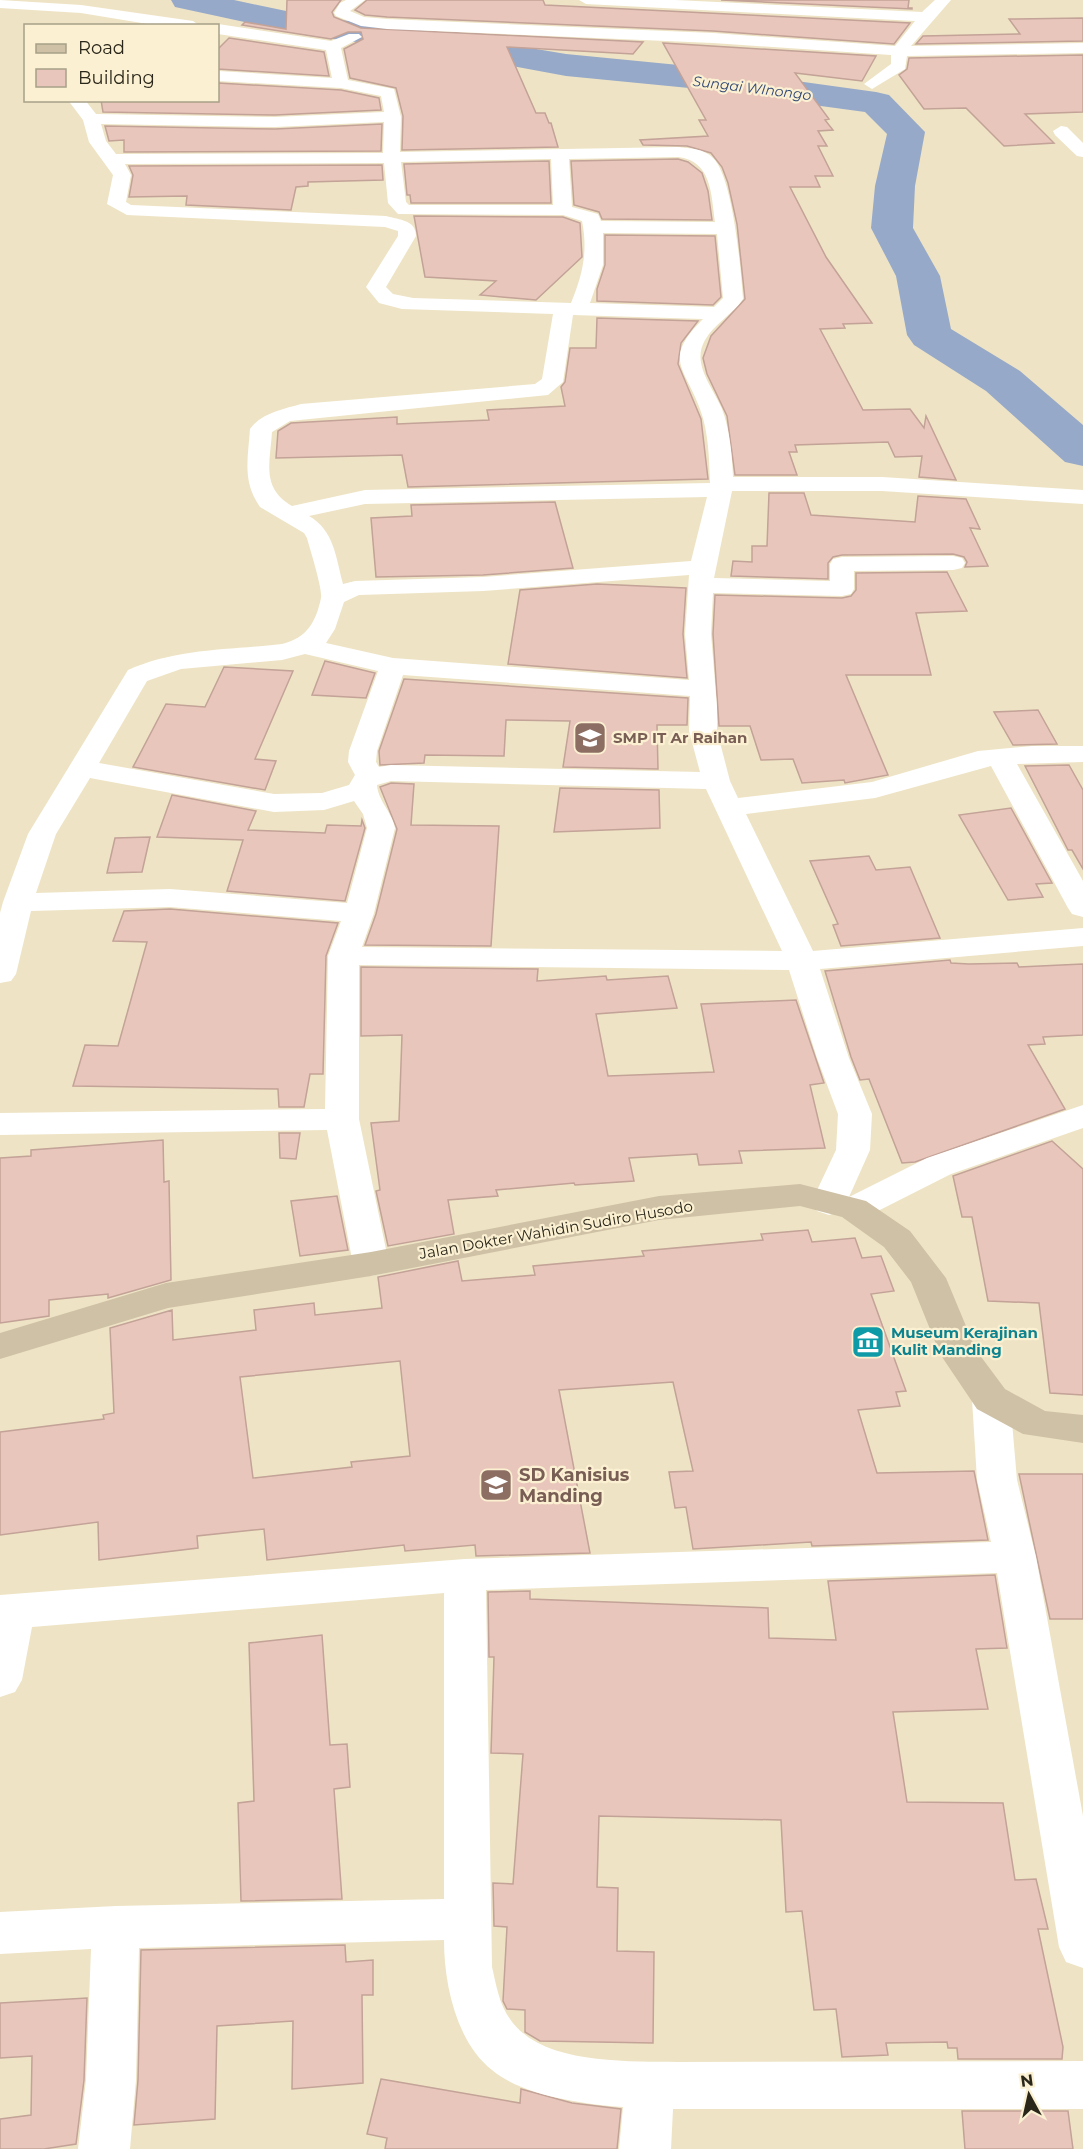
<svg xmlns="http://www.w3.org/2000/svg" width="1083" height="2149" font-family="Montserrat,sans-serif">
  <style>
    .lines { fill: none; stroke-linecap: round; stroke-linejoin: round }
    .river { fill: #97a9c9; fill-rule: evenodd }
    .building { fill: #e9c6bb; stroke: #c3a297; stroke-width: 1.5; fill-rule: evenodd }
    .minor { fill: #fff; fill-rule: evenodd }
    .secondary { fill: #cfc1a5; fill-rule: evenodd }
    .labels { text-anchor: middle; stroke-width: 4.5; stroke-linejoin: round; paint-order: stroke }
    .far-water-label { font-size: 14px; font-style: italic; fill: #2f4673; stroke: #fbf1d2 }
    .education-label { font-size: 15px; font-weight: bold; fill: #785e54; stroke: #fbf1d2; text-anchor: start }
    .street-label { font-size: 15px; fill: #2a261a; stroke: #fbf1d2 }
    .culture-label { font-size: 15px; font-weight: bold; fill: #0d838f; stroke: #fbf1d2; text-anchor: start }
    .near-education-label { font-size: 18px; font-weight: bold; fill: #785e54; stroke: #fbf1d2; text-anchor: start }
  </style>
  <rect width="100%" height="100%" fill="#eee4c5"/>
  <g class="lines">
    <path class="river" d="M171 0H234L310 16 442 33 566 54 689 66 876 92 889 95 925 132 915 186 913 228 940 276 951 329 1020 371 1083 425V466L1065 462 986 391 914 345 907 335 896 276 871 228 875 186 887 134 865 112 689 88 566 76 442 53 310 36 175 7Z"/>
  </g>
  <path class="building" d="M287 0H341L332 12 334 17 361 28 643 42 633 54 507 47 536 113H545L549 123H551L558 147 402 150 403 116 396 88 350 78 344 49 363 39 361 32H348L331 39 242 25 245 22 286 29Z
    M367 0H543L545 5 910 23 894 44 713 31 387 17 365 15 355 10Z
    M721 0H909L908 8H912V9Z
    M1083 18V41L916 44 923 36 1020 34 1009 19Z
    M229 38 324 52 329 76 218 69V49Z
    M663 43 876 56 862 81 795 73 829 119 825 120 833 130 818 131 827 146H818L833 176H815L820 187H790L826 257 872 323 843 324 845 328 820 329 863 410 910 409 924 428 926 416 956 480 919 477 922 456 895 457 888 442 795 445 797 452H789L797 475H735L727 416 707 374 703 358 711 336 745 299 737 224 728 183 722 167 711 153 687 146 643 145 640 140 708 136 699 120H706Z
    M1083 55V112L1025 114 1054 143 1004 146 966 108 924 109 899 75 907 69 909 58Z
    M218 83 341 90 379 98 381 110 275 115 103 112 101 100H218Z
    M382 124 381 151 124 152V140L109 141 105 126 275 129Z
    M678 159 688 162 702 173 708 191 712 220 602 219 599 212 574 205 571 161Z
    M549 161 551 203H411L410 195H407L404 164Z
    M382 165 383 180 308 182V186L296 187 291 210 186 205 187 196 129 197 133 175 129 166Z
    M414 216 563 217 580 223 582 257 536 300 480 295 496 281 425 277Z
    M605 235 715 236 721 297 713 305 597 301V289L605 265Z
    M597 318 698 321 681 343 678 364 701 419 708 479 408 487 402 455 276 458 278 431 291 423 397 417V424L489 420 487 410 565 406 561 387 565 382 570 348H596Z
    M769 493H804L811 515 915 522 918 496 966 499 980 529 970 528 988 566 965 567 967 562 964 557 953 554 842 555 833 557 828 563V579L731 576 733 561 752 562V546H767Z
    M555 502 573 568 483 575 376 577 371 518 412 516 411 505Z
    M947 572 967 611 916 613 931 675H846L888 775 845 783 844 780 802 783 793 759 761 760 750 726H719L713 634 715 595 842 598 851 596 856 590V573Z
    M597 584 686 588 683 634 687 678 508 664 520 590Z
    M325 661 375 673 366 698 312 695Z
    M224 667 293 671 255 759 276 761 265 790 133 767 166 704 205 707Z
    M404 679 688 698 687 725H657L658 769 563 767 570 721 506 720 504 756 425 755 424 763 380 765 379 751Z
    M1038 710 1057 744 1013 745 994 712Z
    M1069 765 1083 790V869L1072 850H1068L1025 766Z
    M391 783 414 784 411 825 499 826 491 946 365 945 376 914 397 829 380 787Z
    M560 788 659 790 660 828 554 832Z
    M172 795 256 811 248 830 325 833 327 825 361 826 362 820 365 828 345 901 227 891 243 840 157 837Z
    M1011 808 1052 883 1036 884 1043 897 1008 900 959 815Z
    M150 837 142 872 107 873 115 838Z
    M869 856 876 870 910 867 940 938 841 946 833 925 838 924 810 861Z
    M170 909 338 923 326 956 323 1074H310L304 1107H279L278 1089 73 1086 85 1045 118 1046 147 942 113 941 124 911Z
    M950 960 951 963 969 964 1017 963 1019 967 1083 964V1035L1043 1037 1045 1044 1028 1045 1065 1109 915 1162 902 1163 869 1079 860 1080 851 1057 825 971Z
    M361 967 538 969 537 981 606 976 607 980 668 976 677 1008 596 1014 608 1076 714 1072 701 1004 796 1000 824 1083 810 1085 825 1148 739 1151 742 1163 699 1165 697 1154 629 1158 634 1181 575 1185 574 1183 496 1190 498 1196 448 1200 454 1234 388 1246 376 1191 380 1190 371 1123 399 1121 402 1035 361 1036Z
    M279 1133H300L296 1159 280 1158Z
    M163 1140 164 1182 169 1181 171 1280 108 1298V1294L49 1300V1316L0 1323V1158L31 1156V1150Z
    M1052 1141 1083 1169V1395L1050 1393 1039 1303 988 1301 972 1217H962L953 1176Z
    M337 1196 348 1250 300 1256 291 1201Z
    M808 1230 812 1242 855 1238 862 1258 881 1256 894 1291 871 1294 906 1391 896 1392 900 1406 858 1410 877 1473 974 1471 988 1540 812 1546 811 1542 693 1549 686 1507 675 1508 669 1472 693 1471 673 1382 559 1390 590 1553 476 1556 475 1545 405 1551 404 1545 267 1560 264 1529 197 1536 198 1548 99 1560 98 1522 0 1535V1432L104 1419 103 1415 114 1413 110 1328 172 1310 173 1340 256 1330 254 1310 314 1303 315 1315 382 1308 378 1277 458 1261 462 1281 535 1275 533 1266 644 1256 642 1251 763 1240 761 1234ZM400 1361 410 1456 351 1462 352 1467 253 1478 240 1377Z
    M1019 1474H1083V1619H1050Z
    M995 1575 1007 1648 976 1649 988 1709 893 1712 907 1802 1003 1803 1015 1880 1036 1879 1048 1929H1038L1063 2047 1062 2059H958L957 2048H948L947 2042 886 2043 888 2055 842 2057 836 2009 814 2010 802 1911 786 1912 781 1820 599 1816 597 1887 618 1888 617 1951 654 1952 653 2043 540 2041 525 2032V2010L507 2009 503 2001 507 1927 494 1926 493 1883 513 1884 523 1754 491 1753 494 1657H489L488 1592 530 1591V1599L768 1608 769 1638 836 1640 828 1581Z
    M322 1635 330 1745 347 1744 350 1787 334 1789 342 1899 241 1901 238 1803 254 1801 249 1643Z
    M345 1945 346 1962 373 1960V1995H362L363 2083 292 2089 293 2021 217 2026 215 2119 134 2125 138 2080 141 1950Z
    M87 1998 84 2080 76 2144 44 2149H0V2119L31 2115 32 2056 0 2058V2003Z
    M381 2079 520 2103 521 2089 572 2103 621 2109 617 2149H385L387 2138 367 2134Z
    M962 2111H1068L1073 2149H965Z"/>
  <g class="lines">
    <path class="minor" d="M0 0 81 5 193 21 200 26H160L81 13 0 8Z
      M346 0H365L350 11 364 17 387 19 713 33 895 46 915 21 586 4 579 0H675L922 12 935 0H951L911 46 1083 43V53L907 56 905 69 872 89 864 84 891 64V55L713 43 387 29 361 26 336 16 334 13 340 3Z
      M218 24 331 41 349 34H359L362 37 341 48 348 80 394 89 401 117 400 152 678 147C689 148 705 149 713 158 733 177 741 270 743 299 733 314 714 324 705 340 691 364 713 387 722 409 730 430 732 455 733 477H882L1083 490V504L882 491H732L714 578 830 581V564L833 559 842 557 953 556 962 558 965 563 962 568 953 570 854 571V589L851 594 842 596 713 593 711 634 717 707V731L730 781 738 798 872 782 978 751 1032 746H1083V762L1017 764 1083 881V917L1072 914 1068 908 991 766 875 798 746 814 813 951 1083 928V946L820 969 849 1058 872 1114 870 1150 849 1197 927 1158 1083 1105V1128L951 1174 866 1217 854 1221 842 1217 838 1212 829 1215 817 1211 811 1203 836 1150 838 1114 817 1058 789 970 359 965V1119L389 1264 384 1273 371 1276 358 1273 353 1264 327 1130 0 1135V1113L325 1109 328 956 341 921 170 907 31 911 16 974 11 981 0 983V913L3 902 28 834 128 670C177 648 230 650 282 644 307 638 316 622 321 598 323 590 310 549 307 538L304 533 260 507C242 481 248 459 250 429 261 413 284 409 301 404L535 384 542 379 553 314 402 309 379 303 366 287 398 236V231L385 227 127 215 107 204 113 175 89 142 83 120 68 100H85L96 114 275 117 384 112 381 96 341 88 218 81V71L332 78 326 50 218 34V26H214ZM384 122 383 153 116 154 106 141 101 124 275 127ZM678 157C712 161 711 194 715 222L601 221 598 214 572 207 569 159ZM551 159 553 205H409L406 202 401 162ZM384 163 388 203 398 214 563 215 582 221C588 251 583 274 571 303L413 298 393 294 386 287 416 236C416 220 400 220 386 216L131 205 126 202 131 175 125 164ZM603 233 717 234 723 298 714 307 590 303 603 265ZM573 315 703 319C662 360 685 367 700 409 709 433 709 459 710 483L365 490 292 506C261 488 270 463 272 432L290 421 548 395 563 382ZM707 497 691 561 483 577 355 581 343 584C336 558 334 530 309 516L365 504ZM689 575 685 634 689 680 393 658 326 643 335 629 344 602 359 595 483 591ZM305 654 378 671 349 751 348 762 355 775 349 785 322 793 274 794 99 763 147 681 181 669 282 660ZM403 675 690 696 689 731 700 772 391 765 379 767 376 762 377 751ZM90 778 274 812 324 810 354 801 363 814 367 828 347 903 170 889 36 893 56 834ZM391 781 706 789 782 951 362 947 374 913 395 828C392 812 378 801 377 785Z
      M1061 126 1067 127 1083 143V157L1077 156 1055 135 1053 131Z
      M991 1385 1005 1389 1010 1399 1017 1480 1036 1557 1083 1816V1968L1066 1962 1059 1947 997 1573 486 1590 492 1967C496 1984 499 2004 510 2019 541 2065 627 2061 677 2062L1083 2061V2109H673L671 2149H619L623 2107C584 2104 523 2096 492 2070 456 2042 444 1983 444 1940L139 1948 136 2080 130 2149H78L86 2080 91 1949 0 1954V1912L116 1906 444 1899V1593L32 1627 22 1680 15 1692 0 1697V1595L465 1559 991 1542 977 1480 972 1399 977 1389Z"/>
    <path class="secondary" d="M800 1184 866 1201 910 1231 946 1278 976 1350 1005 1389 1045 1411 1083 1415V1443L1023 1434 977 1409 940 1354 911 1282 884 1247 842 1217 800 1206 659 1220 371 1276 168 1308 0 1359V1333L166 1283 371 1252 659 1196Z"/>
  </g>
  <defs>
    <symbol id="school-square" viewBox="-11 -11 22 22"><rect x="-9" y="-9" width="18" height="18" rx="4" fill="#8d6e63" stroke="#fbf1d2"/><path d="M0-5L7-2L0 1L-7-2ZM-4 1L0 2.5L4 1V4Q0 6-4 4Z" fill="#fff"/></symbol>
    <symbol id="museum-square" viewBox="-11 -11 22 22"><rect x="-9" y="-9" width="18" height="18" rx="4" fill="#0f9aa8" stroke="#fbf1d2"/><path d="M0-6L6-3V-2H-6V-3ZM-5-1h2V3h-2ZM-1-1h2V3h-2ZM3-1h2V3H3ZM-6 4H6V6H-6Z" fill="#fff"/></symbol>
  </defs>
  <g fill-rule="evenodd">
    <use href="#school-square" x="571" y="719" width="38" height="38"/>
    <use href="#museum-square" x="849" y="1323" width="38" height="38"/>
    <use href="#school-square" x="477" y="1466" width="38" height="38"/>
  </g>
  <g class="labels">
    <g class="far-water-label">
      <text transform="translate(752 88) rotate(7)" y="5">Sungai WInongo</text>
    </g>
    <g class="education-label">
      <text x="613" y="743">SMP IT Ar Raihan</text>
    </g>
    <g class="street-label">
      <text transform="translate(556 1230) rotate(-10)" y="5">Jalan Dokter Wahidin Sudiro Husodo</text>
    </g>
    <g class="culture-label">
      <text x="891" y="1338">Museum Kerajinan<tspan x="891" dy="17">Kulit Manding</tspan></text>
    </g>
    <g class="near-education-label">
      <text x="519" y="1481">SD Kanisius<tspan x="519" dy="21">Manding</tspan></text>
    </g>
  </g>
  <rect x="24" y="24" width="195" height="78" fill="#fbf1d2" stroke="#a7a088" stroke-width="1.5"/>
  <rect x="36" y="44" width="30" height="9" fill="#cfc1a5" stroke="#a7a088" stroke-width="1.5"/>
  <text x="78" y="54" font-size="18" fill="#2a261a">Road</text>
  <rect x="36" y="69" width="30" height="18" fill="#e9c6bb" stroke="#a7a088" stroke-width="1.5"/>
  <text x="78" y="84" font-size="18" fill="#2a261a">Building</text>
  <g transform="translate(1029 2095) rotate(352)" stroke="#fbf1d2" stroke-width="4.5" paint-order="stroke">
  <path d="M0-4.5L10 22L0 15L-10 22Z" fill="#2a261a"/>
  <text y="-9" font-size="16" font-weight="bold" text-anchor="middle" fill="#2a261a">N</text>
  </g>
</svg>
